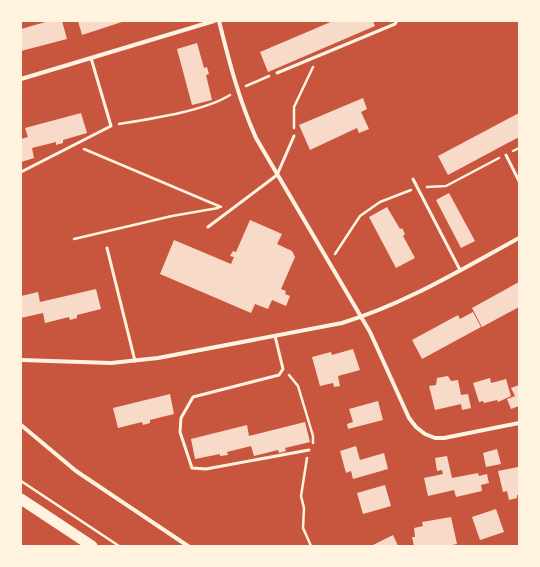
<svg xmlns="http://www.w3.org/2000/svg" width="540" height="567" font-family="Cabin,sans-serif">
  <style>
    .building { fill: #f7dbc8 }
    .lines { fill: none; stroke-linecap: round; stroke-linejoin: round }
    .path { stroke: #fff3e0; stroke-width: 2.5 }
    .service { stroke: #fff3e0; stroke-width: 3 }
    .minor { stroke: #fff3e0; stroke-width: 4 }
    .trunk { stroke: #fff3e0; stroke-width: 11 }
  </style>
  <rect width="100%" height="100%" fill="#c8553d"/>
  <path class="building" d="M49 21H62L67 39 21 51V29Z
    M78 21H125L82 35Z
    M333 21H373L375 26 268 72 260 52Z
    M197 43 204 68 207 67 209 74 206 75 212 100 192 105 177 49Z
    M363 98 367 109 361 112 369 129 359 133 357 128 310 150 299 125Z
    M81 113 87 133 63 140V143L56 145V142L32 148 34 158 21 162V139L28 137 25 128Z
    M519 113V137L448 175 438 156Z
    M449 193 475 241 461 248 436 200Z
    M387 207 400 229 402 228 405 234 403 236 415 258 396 268 369 217Z
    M250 220 282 234 277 244 292 251 295 257 281 289 286 291 285 294 290 296 286 306 272 300 268 309 255 304 251 313 160 274 174 240 231 264 234 257 230 256 233 251 236 252Z
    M519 282V307L482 327 472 308Z
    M96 289 101 309 77 315V318L70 320 69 317 45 323 43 313 21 318V296L38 292 40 302Z
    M473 312 481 327 422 359 412 340 458 315 460 319Z
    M353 349 360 370 338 376 340 386 334 387 333 383 320 386 312 357 331 352 332 355Z
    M448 376 451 381 458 380 461 395 468 394 471 408 462 410 461 404 435 410 429 386 436 385 437 378Z
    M490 378 491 383 506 379 511 396 498 402 497 400 484 403 483 401 479 402 473 383Z
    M519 385V406L511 409 507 399 515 396 511 388Z
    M170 394 174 414 150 420V423L143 425 142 422 118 428 113 408Z
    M378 401 383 420 348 429 347 424 353 422 349 409Z
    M305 422 310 442 285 448 286 451 279 453 278 450 254 456 251 446 227 452 228 455 220 456V454L195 459 191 439 247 425 249 436Z
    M356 446 360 460 384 453 388 469 353 479 351 471 346 473 340 451Z
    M497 449 501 464 486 467 483 453Z
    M447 456 452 478 478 473 479 476 487 474 489 483 481 485 482 491 456 497 454 490 428 496 424 478 443 474 442 470 437 471 435 458Z
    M518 467 519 495H517V498L509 500 507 491 503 492 498 471Z
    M385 485 391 506 363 514 357 493Z
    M496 509 504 532 480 540 472 517Z
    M451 517 457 544 447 546H414L412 537H415L414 528 423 526 422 522Z
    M393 535 398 546H371Z"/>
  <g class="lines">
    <path class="path" d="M246 86 269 76
      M119 124C150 119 205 111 230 95
      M294 128V107L313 67
      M84 149 221 207
      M513 151 519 148
      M427 187 446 186 499 158
      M74 239 172 216 218 208
      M335 254 360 216 380 202 411 190
      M289 375 298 386 313 436V443
      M307 458 301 496 304 508 303 528 311 546
      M21 481 119 546"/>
    <path class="service" d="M277 73 395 24 397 21
      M506 155 519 181
      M21 172 111 126 91 58
      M413 179 460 270
      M208 227 277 175 294 136
      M107 248 135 361
      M275 336 283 369 279 375 193 397 181 418 180 432 192 468 206 469 309 450"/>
    <path class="minor" d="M219 21C229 61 239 100 256 138L370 332 409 418 416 427 425 434 435 438H444L519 423
      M21 79 214 21
      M21 360 111 363 158 358 342 323C405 304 462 269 519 238
      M21 425 76 471 188 546"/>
    <path class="trunk" d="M21 499 92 546"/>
  </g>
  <rect width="540" height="567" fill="none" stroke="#fff3e0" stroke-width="44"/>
</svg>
